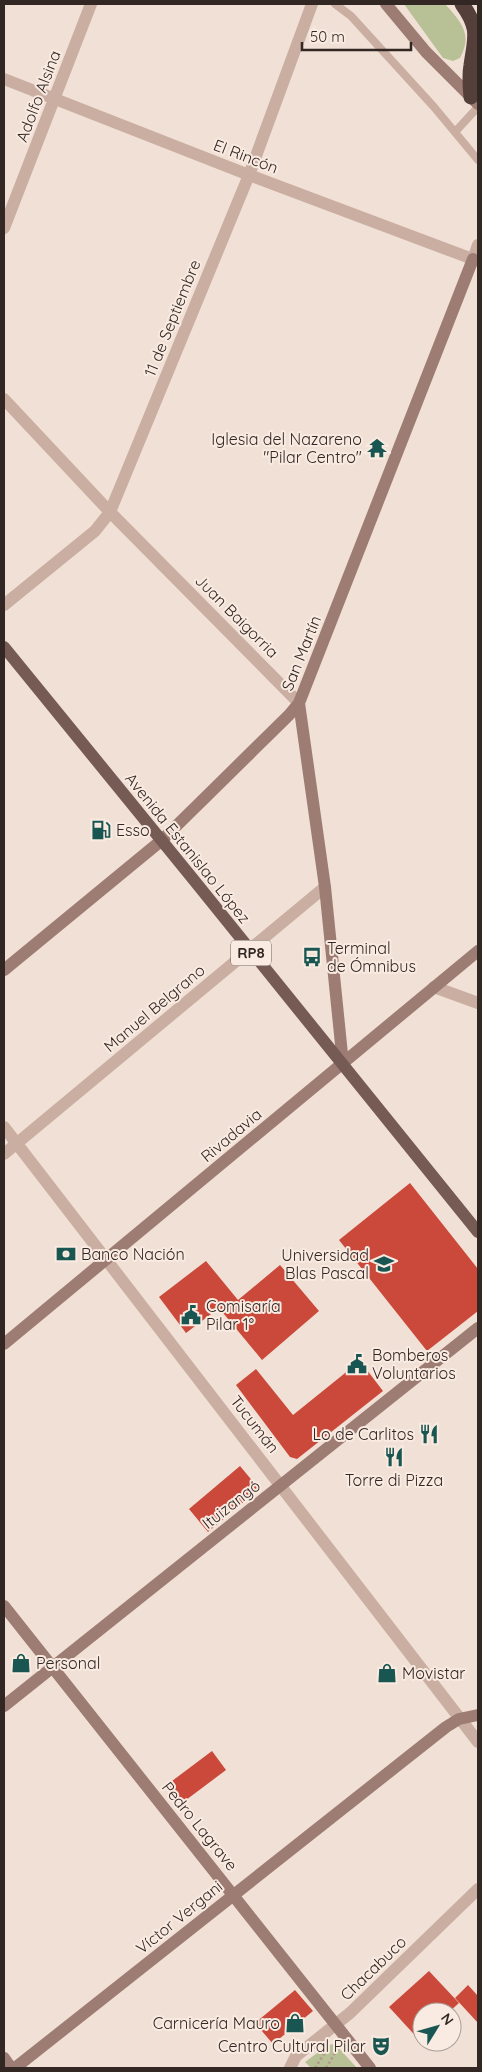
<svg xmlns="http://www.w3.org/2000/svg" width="482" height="2072" font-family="Quicksand,sans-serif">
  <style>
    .green { fill: #b8c095 }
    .building { fill: #cb493a }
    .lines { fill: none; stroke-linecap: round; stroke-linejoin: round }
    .path { stroke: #b5988c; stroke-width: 2.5; stroke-dasharray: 2.5 2.5; stroke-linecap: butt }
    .lane { stroke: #c9aea1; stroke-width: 8 }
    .street { stroke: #c9aea1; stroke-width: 12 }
    .secondary { stroke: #9d7c73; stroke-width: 12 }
    .primary { stroke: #765b55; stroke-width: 12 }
    .highway { stroke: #553f3b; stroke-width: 15 }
    .labels { text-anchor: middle; stroke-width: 4; stroke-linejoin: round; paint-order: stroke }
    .shield { fill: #f9ebe1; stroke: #6e625d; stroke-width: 1 }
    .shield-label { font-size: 15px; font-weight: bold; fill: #332724 }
    .street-label { font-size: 16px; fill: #332724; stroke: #f9ebe1 }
    .poi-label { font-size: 16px; fill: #332724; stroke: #f9ebe1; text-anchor: start }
  </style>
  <rect width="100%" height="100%" fill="#f1e0d5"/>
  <path class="green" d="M404 4H445C461 22 473 34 460 58L453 61 443 58Z
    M335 2044 357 2068H311L305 2062 328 2045Z"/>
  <path class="building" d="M410 1183 478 1269V1311L427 1351 339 1240Z
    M206 1261 238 1300 280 1265 319 1311 262 1360 219 1308 186 1333 159 1297Z
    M360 1361 383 1391 297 1459 290 1457 236 1385 256 1369 293 1415Z
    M240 1466 259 1489 208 1532 189 1509Z
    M212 1751 226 1770 182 1803 168 1784Z
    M429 1971 459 2003 449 2012H422V2043L389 2007Z
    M468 1985 478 1996V2023L455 1998Z
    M295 1990 313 2011 273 2044 255 2023Z"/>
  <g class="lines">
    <path class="path" d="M315 2068 328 2048
      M326 2068 338 2048"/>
    <path class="lane" d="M335 4 351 16 434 107 478 160
      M455 132 478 107"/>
    <path class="street" d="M4 79 249 175 478 261
      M4 228 91 4
      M473 259 478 245
      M4 399 110 512 299 703
      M4 605 95 531 110 512 249 175 312 4
      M434 987 478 1003
      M4 1127 478 1742
      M4 1154 325 887
      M290 2068 296 2056 350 2013 478 1889"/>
    <path class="secondary" d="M386 4 426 52 478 104
      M299 703 325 887 343 1064
      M4 970 162 840 289 715 299 703 473 259
      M4 1344 478 951
      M4 1606 370 2068
      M4 1706 478 1328
      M4 2058 11 2068
      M15 2068 446 1727 459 1719 478 1715"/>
    <path class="primary" d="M4 647C163 841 321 1037 478 1232"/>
    <path class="highway" d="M462 4C480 29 475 37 471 65 469 76 470 86 471 97"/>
  </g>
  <defs>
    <symbol id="temple-bare" viewBox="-9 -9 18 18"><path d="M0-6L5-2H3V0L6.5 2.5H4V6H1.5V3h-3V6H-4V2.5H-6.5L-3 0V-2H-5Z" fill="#195652" stroke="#f9ebe1" stroke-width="2.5" paint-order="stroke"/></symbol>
    <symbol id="fuel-bare" viewBox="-9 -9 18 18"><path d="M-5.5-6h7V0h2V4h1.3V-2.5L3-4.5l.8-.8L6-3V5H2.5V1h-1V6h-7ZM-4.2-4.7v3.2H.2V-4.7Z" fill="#195652" stroke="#f9ebe1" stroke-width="2.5" paint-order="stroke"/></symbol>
    <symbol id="bus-bare" viewBox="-9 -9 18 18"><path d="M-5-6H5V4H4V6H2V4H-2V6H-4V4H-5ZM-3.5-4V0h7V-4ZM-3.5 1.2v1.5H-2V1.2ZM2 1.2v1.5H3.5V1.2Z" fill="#195652" stroke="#f9ebe1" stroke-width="2.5" paint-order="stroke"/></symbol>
    <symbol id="bank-bare" viewBox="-9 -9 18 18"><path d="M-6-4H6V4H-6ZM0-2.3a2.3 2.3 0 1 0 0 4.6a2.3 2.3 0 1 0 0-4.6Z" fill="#195652" stroke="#f9ebe1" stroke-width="2.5" paint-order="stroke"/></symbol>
    <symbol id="university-bare" viewBox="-9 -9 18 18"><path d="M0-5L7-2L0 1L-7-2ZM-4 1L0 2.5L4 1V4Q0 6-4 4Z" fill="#195652" stroke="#f9ebe1" stroke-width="2.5" paint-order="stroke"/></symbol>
    <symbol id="civic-bare" viewBox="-9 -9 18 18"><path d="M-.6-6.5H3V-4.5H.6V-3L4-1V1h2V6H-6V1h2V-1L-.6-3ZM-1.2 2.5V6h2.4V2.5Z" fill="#195652" stroke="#f9ebe1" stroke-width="2.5" paint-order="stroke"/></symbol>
    <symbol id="restaurant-bare" viewBox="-9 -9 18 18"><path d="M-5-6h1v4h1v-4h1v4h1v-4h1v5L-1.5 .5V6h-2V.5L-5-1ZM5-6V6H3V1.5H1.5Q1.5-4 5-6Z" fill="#195652" stroke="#f9ebe1" stroke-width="2.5" paint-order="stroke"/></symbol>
    <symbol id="shop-bare" viewBox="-9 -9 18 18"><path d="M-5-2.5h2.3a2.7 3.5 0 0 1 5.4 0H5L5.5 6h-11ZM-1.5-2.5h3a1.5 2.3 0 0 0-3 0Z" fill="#195652" stroke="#f9ebe1" stroke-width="2.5" paint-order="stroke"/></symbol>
    <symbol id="theatre-bare" viewBox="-9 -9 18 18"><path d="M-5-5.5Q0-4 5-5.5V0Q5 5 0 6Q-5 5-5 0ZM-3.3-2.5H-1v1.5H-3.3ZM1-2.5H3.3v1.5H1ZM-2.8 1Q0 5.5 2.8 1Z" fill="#195652" stroke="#f9ebe1" stroke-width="2.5" paint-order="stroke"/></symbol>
  </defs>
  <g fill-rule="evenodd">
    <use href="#temple-bare" x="363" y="434" width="28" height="28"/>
    <use href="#fuel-bare" x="87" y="816" width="28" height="28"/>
    <use href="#bus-bare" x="298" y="943" width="28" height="28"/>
    <use href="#bank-bare" x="52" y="1240" width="28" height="28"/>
    <use href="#university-bare" x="370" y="1250" width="28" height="28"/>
    <use href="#civic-bare" x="177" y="1301" width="28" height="28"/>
    <use href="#civic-bare" x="343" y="1350" width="28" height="28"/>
    <use href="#restaurant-bare" x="415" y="1420" width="28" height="28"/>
    <use href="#restaurant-bare" x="380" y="1443" width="28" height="28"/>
    <use href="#shop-bare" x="7" y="1649" width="28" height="28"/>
    <use href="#shop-bare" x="373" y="1659" width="28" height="28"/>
    <use href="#shop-bare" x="281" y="2009" width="28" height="28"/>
    <use href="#theatre-bare" x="367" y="2032" width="28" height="28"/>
  </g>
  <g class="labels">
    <rect class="shield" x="231" y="940.5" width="40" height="25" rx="4"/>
    <g class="shield-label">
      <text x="251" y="958">RP8</text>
    </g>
    <g class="street-label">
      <text transform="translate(38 96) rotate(-69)" y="6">Adolfo Alsina</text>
      <text transform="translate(246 156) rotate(21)" y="6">El Rincón</text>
      <text transform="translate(172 318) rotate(-68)" y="6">11 de Septiembre</text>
      <text transform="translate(237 616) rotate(45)" y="6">Juan Baigorria</text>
      <text transform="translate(301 653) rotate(-68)" y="6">San Martín</text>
      <text transform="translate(188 848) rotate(51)" y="6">Avenida Estanislao López</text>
      <text transform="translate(154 1008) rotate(-40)" y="6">Manuel Belgrano</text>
      <text transform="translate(231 1135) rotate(-40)" y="6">Rivadavia</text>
      <text transform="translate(255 1424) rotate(52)" y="6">Tucumán</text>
      <text transform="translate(231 1504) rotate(-38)" y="6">Ituizangó</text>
      <text transform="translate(200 1826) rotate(51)" y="6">Pedro Lagrave</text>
      <text transform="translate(179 1917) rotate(-39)" y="6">Víctor Vergani</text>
      <text transform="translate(373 1968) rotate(-44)" y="6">Chacabuco</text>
    </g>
    <g class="poi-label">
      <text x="362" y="445" text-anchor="end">Iglesia del Nazareno<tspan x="362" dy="18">"Pilar Centro"</tspan></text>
      <text x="116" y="836">Esso</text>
      <text x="327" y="954">Terminal<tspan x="327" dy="18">de Ómnibus</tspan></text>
      <text x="81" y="1260">Banco Nación</text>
      <text x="369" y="1261" text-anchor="end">Universidad<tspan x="369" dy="18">Blas Pascal</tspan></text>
      <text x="206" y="1312">Comisaría<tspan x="206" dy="18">Pilar 1°</tspan></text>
      <text x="372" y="1361">Bomberos<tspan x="372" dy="18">Voluntarios</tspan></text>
      <text x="414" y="1440" text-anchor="end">Lo de Carlitos</text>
      <text x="394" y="1486" text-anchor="middle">Torre di Pizza</text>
      <text x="36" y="1669">Personal</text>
      <text x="402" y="1679">Movistar</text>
      <text x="280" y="2029" text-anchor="end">Carnicería Mauro</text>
      <text x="366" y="2052" text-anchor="end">Centro Cultural Pilar</text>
    </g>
  </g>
  <rect width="482" height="2072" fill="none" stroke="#332724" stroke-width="10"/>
  <g transform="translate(437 2027) rotate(53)"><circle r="24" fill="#f9ebe1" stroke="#aa9d95"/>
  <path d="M0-4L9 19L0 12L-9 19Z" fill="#195652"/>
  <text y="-8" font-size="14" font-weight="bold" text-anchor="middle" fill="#332724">N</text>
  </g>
  <path d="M302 42v8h109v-8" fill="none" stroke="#332724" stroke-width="2.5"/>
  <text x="310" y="42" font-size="15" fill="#332724" stroke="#f9ebe1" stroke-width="4" paint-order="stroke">50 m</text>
</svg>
